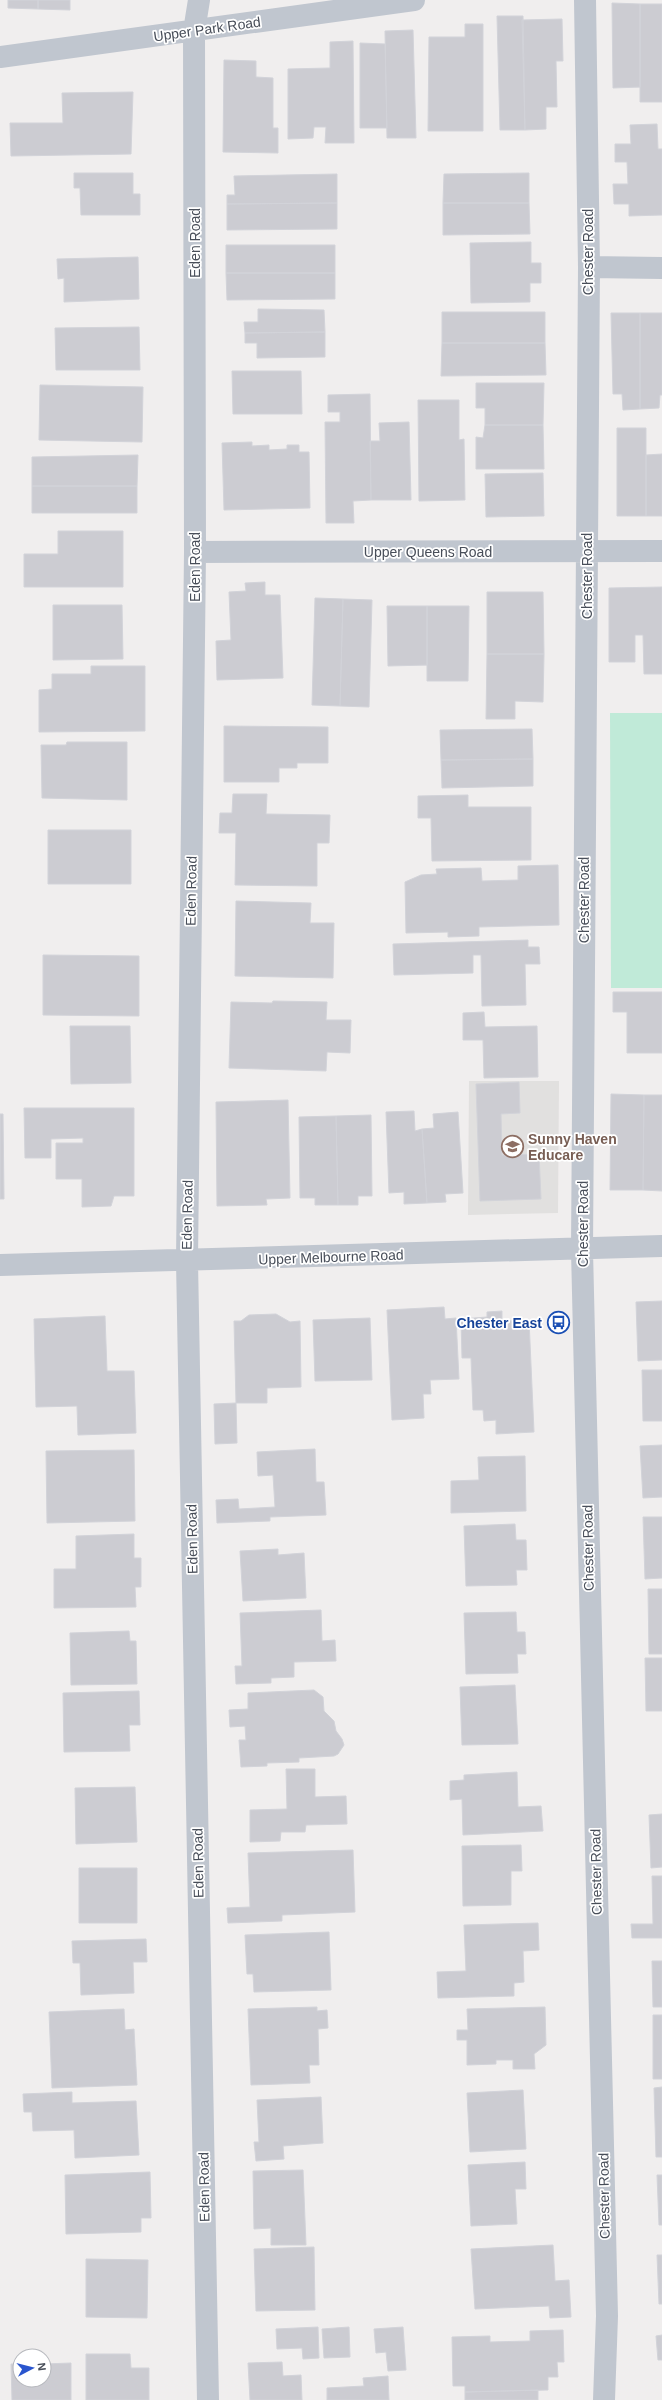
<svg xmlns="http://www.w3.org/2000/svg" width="662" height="2400" font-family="Helvetica,sans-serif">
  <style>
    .education { fill: #e1e0df }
    .green { fill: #c0ead8 }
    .building { fill: #ccccd2; stroke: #d2d3d9 }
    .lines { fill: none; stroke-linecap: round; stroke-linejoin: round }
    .minor { stroke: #c0c6cf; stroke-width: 22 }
    .labels { text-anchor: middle; stroke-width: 3.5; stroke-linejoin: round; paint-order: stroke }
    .street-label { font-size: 14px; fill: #484e59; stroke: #fff }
    .education-label { font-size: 14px; font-weight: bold; fill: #785e54; stroke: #fff; text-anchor: start }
    .transit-label { font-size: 14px; font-weight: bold; fill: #164399; stroke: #fff; text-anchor: end }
  </style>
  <rect width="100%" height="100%" fill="#f0eeee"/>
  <path class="education" d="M469 1081H559L558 1213 468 1215Z"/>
  <path class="green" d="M610 713H662V988H611Z"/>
  <path class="building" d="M8 0H38V9L8 8Z
    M38 0H70V10L38 9Z
    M612 3 640 4V87L613 88Z
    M640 4H662V102H640Z
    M497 16H523L525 130H500Z
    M562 19 563 61H556L557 107H546V129L525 130 522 20Z
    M465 24H483V131H428L429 37H465Z
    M413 30 416 138H387L385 31Z
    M353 41 354 143H325L326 127H314L313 138 288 139V69L330 68V42Z
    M360 43 385 44 387 128H360Z
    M224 60 256 61V77L273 78V128H278V153L223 152Z
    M133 92 131 154 11 156 10 123H63L62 93Z
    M657 124 658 149H662V215L629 216V204H614L613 184H628L627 162H615V144H631L630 125Z
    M74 173H133V194H140V215H81L80 188H74Z
    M529 173V203H443L444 174Z
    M337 174V203L227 204V195H235L234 176Z
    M337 203V229L227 230V204Z
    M443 203H529L530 234 443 235Z
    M531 242V263H541V283H530V302L471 303 470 243Z
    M226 245H335V273H226Z
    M138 257 139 299 64 302V278L58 279 57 259Z
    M226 273H335V299L227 300Z
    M258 309 324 310 325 332 245 333 244 322H258Z
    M442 312H545V343H442Z
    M611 313H640V409L623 410 622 394H613Z
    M640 313H662V395H660L659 408 640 409Z
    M139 327 140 370H56L55 328Z
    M325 332V357L257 358V343H245V333Z
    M442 343H545L546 375 441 376Z
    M232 371H301L302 414H233Z
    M476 383H544L543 425H485V408H476Z
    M40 385 143 387 142 442 39 440Z
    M370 394 371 500 353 501 354 523H326L325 422H340V412H328V395Z
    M418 400H459V440L464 439 465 500 419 501Z
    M409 422 411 500H371L370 441H380L379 423Z
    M485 425H543L544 469H476V437L483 438Z
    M617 428H646V516H617Z
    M252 442V446L269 445V450L287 449V445H299V452H309L310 508 224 510 222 443Z
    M662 454V516H646V455Z
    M138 455 137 486H32V457Z
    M543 473 544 516 486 517 485 474Z
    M32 486H137V513H32Z
    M58 531H123V587H24V554H58Z
    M265 582V595H280L283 678 217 680 216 641 231 640 229 592 246 591 245 583Z
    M662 587V674H644L643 635H635V662H609V588Z
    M487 592H543L544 654H487Z
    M315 598 343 599 340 706 312 705Z
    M343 599 372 600 369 707 340 706Z
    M53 605H122L123 659 53 660Z
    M387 606H427V665L388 666Z
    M427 606H469L468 681H427Z
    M487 654H544L543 702 515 701V719H486Z
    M91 666H145V731L39 732V690L52 689V674H91Z
    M224 726 328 727V763H297V768H279V782H224Z
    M532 729 533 759 441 760 440 730Z
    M67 742H127V800L42 798 41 745H66Z
    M533 759V786L442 788 441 760Z
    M233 794H267L266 814 330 815 329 843H317V886L235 885 236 833H219L220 813H232Z
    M468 795V807H531V860L432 861 431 818H418V796Z
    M48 830H131V884H48Z
    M558 865 559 925 479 927V936L448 937V932L406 933 405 882 421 875 437 874 436 869 481 868 482 881 518 880V866Z
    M236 901 311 903 310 923H334L333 978 235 976Z
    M528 940V947H539L540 964H525L526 1005 482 1006 481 955H473V973L394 975 393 944Z
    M43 955 139 956V1016L43 1015Z
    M613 992H662V1053H627V1012H613Z
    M273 1001 327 1002 326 1020H351L350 1053 327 1052 326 1071 229 1068 231 1002 272 1003Z
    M484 1012 485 1027 537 1026 538 1077 484 1078 483 1040H463V1013Z
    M70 1026H130L131 1083 71 1084Z
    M519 1082 520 1113 501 1114 502 1155 539 1154 541 1199 480 1201 476 1084Z
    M611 1094 644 1095 643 1190H610Z
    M644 1095H662V1191L643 1190Z
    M288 1100 290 1198 266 1199 267 1205 217 1206 216 1102Z
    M24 1108H134V1196H114L111 1206 82 1207V1179H56V1143H83V1138L51 1139V1158H25Z
    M414 1111 415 1131 422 1129 427 1203 404 1204V1192L389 1193 386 1112Z
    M458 1112 463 1193 445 1194 446 1202 427 1203 422 1129 434 1128 433 1114Z
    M0 1114H3L4 1199H0Z
    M371 1115 372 1196H358V1205H338L336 1116Z
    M336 1116 338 1205H315V1198H300L299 1117Z
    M662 1301V1360L638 1361 636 1302Z
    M444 1307 445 1319 456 1318 459 1379 430 1380 431 1394H423L424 1418 392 1420 387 1310Z
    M502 1311V1321L529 1320 534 1432 496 1434V1420L484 1421 483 1410H473L471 1358H462L461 1319 487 1317V1312Z
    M276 1314 290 1322 300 1321 301 1387 267 1388V1403H236L234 1321H241L249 1315Z
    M105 1316 107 1371H134L136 1433 78 1435 77 1406 36 1407 34 1319Z
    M370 1318 372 1380 315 1381 313 1320Z
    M642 1370H662V1421H643Z
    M236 1403 237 1443 215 1444 214 1404Z
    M662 1445V1497L643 1498 640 1446Z
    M315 1449 316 1482H324L326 1515 270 1517V1521L217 1523 216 1500 238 1499 239 1509 275 1507 273 1475 258 1476 257 1452Z
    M134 1450 135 1521 47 1523 46 1451Z
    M525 1456 526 1511 451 1513V1481L479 1480 478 1457Z
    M643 1517H662V1578L645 1579Z
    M515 1524 516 1540H526L527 1570H516L517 1585 466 1586 464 1526Z
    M134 1534V1558H141V1587H135L136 1607 54 1608V1569H76V1536Z
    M278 1549V1555L304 1553 306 1598 243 1601 240 1551Z
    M648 1589H662V1654H649Z
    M321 1610 322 1641 335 1640 336 1661 294 1662V1677L271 1678V1683L236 1684 235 1666H242L240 1613Z
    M516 1612 517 1632H525L526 1654H517L518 1673 466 1674 464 1613Z
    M129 1631 130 1641H136L137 1684 71 1685 70 1633Z
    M645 1658H662V1711H646Z
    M515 1685 518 1744 462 1745 460 1687Z
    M314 1690 323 1697 324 1711 334 1721 336 1731 342 1739 344 1745 338 1754 334 1756 299 1758V1762L267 1763V1766L241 1767 239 1740H246L245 1726 230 1727 229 1710 248 1709V1693Z
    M139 1691 140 1725H129L130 1751 64 1752 63 1693Z
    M286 1769H315V1797L346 1796 347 1824 306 1825 305 1832H281L280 1841 250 1842V1810L287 1809Z
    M517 1772 518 1807 541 1806 543 1831 463 1835 462 1799 450 1800V1781L464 1780V1775Z
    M135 1787 137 1842 76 1844 75 1788Z
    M662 1814V1867L651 1868 649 1815Z
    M521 1845 522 1871H511V1905L463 1906 462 1846Z
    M353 1850 355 1912 282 1915V1921L228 1923 227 1908 250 1907 248 1853Z
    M79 1868H137V1923H79Z
    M652 1876H662V1938H632L631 1924H653Z
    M538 1923 539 1950 523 1951 524 1982 514 1983V1996L438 1998 437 1972 466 1971 464 1925Z
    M329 1932 331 1990 254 1992 253 1974H247L245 1935Z
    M146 1939 147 1962H133L134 1993 81 1995 80 1963H73L72 1941Z
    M652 1961H662V2007H653Z
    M317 2007V2011L327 2010 328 2028 318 2029 319 2065H309L310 2083 251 2085 248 2009Z
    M545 2007 546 2045 534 2054 535 2069H513V2060H496V2064L467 2065V2040H457V2030H468L467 2009Z
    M124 2009 125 2030 134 2029 137 2085 52 2088 49 2012Z
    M653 2015H662V2079H653Z
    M662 2087V2157H656L654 2088Z
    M523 2090 526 2149 470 2152 467 2093Z
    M72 2092V2103L136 2101 139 2155 75 2158 74 2130 33 2131 32 2112H24L23 2094Z
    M321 2097 323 2143 283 2146 284 2159 256 2161 254 2142H259L257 2100Z
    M525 2162 526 2189H515L517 2224 471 2226 468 2165Z
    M303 2170 306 2245H271V2228L254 2229 253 2171Z
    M150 2172 151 2218H141V2232L66 2234 65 2175Z
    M657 2175H662V2225H659Z
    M553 2245 555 2281 569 2280 571 2317 550 2318 549 2306 475 2309 471 2249Z
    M314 2247 315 2310 256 2311 254 2249Z
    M657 2255H662V2304H659Z
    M86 2259 148 2260 147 2318 86 2317Z
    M318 2327 319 2358 303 2359 302 2348 277 2349 276 2329Z
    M349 2327 350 2357 324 2358 322 2329Z
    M403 2327 406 2370 388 2371 386 2352 376 2353 374 2329Z
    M563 2330 564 2362H557L558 2377H548V2390L465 2392V2386H453L452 2337 490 2336V2342L530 2341V2331Z
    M662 2335V2360H658L656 2336Z
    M86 2354H130L131 2368H149V2400H86Z
    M282 2362 283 2376 301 2375 302 2400H250L248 2363Z
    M71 2363V2400H12L11 2364H20V2380H44V2364Z
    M388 2376 389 2400H327V2388L364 2386 363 2378Z
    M538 2390V2400H465V2392Z"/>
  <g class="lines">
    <path class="minor" d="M199 0 194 31 195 552 187 1261 208 2400
      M585 0 589 267 582 1250 607 2316 604 2400
      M0 57 414 0
      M589 267 662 268
      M195 552 662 551
      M0 1265 662 1246"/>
  </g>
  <defs>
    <symbol id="school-ring" viewBox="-11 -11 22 22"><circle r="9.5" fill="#fff" stroke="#8d6e63" stroke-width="1.5"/><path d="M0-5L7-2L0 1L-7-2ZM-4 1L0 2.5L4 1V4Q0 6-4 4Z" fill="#8d6e63"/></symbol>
    <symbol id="bus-ring" viewBox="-11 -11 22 22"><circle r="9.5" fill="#fff" stroke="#1a4fb4" stroke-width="1.5"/><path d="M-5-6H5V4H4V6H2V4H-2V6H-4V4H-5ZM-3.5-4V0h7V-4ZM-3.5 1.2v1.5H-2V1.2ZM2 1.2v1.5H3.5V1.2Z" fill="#1a4fb4"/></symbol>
  </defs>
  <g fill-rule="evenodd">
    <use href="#school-ring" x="500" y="1134" width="25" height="25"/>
    <use href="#bus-ring" x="546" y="1310" width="25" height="25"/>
  </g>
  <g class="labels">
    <g class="street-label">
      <text transform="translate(207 29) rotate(-8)" y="5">Upper Park Road</text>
      <text transform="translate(195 243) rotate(-90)" y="5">Eden Road</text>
      <text transform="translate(588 252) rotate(-90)" y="5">Chester Road</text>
      <text x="428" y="557">Upper Queens Road</text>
      <text transform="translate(195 567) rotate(-90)" y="5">Eden Road</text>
      <text transform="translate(587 576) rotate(-90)" y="5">Chester Road</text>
      <text transform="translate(191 891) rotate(-89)" y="5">Eden Road</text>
      <text transform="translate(584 900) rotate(-90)" y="5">Chester Road</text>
      <text transform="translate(187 1215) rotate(-89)" y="5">Eden Road</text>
      <text transform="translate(583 1224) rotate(-90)" y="5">Chester Road</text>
      <text transform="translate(331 1257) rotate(-2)" y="5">Upper Melbourne Road</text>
      <text transform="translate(192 1539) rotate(-91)" y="5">Eden Road</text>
      <text transform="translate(588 1548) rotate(-91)" y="5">Chester Road</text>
      <text transform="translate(198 1863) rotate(-91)" y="5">Eden Road</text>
      <text transform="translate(596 1872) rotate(-91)" y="5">Chester Road</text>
      <text transform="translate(204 2187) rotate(-91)" y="5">Eden Road</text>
      <text transform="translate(604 2196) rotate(-91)" y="5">Chester Road</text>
    </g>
    <g class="education-label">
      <text x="528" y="1144">Sunny Haven<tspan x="528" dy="16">Educare</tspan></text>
    </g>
    <g class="transit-label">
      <text x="542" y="1328">Chester East</text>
    </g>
  </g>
  <g transform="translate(32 2368) rotate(83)"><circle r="19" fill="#ffffff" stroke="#b6b8bd"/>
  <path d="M0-3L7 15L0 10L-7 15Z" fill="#2a55ce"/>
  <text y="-6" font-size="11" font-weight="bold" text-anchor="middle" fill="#484e59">N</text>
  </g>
</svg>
